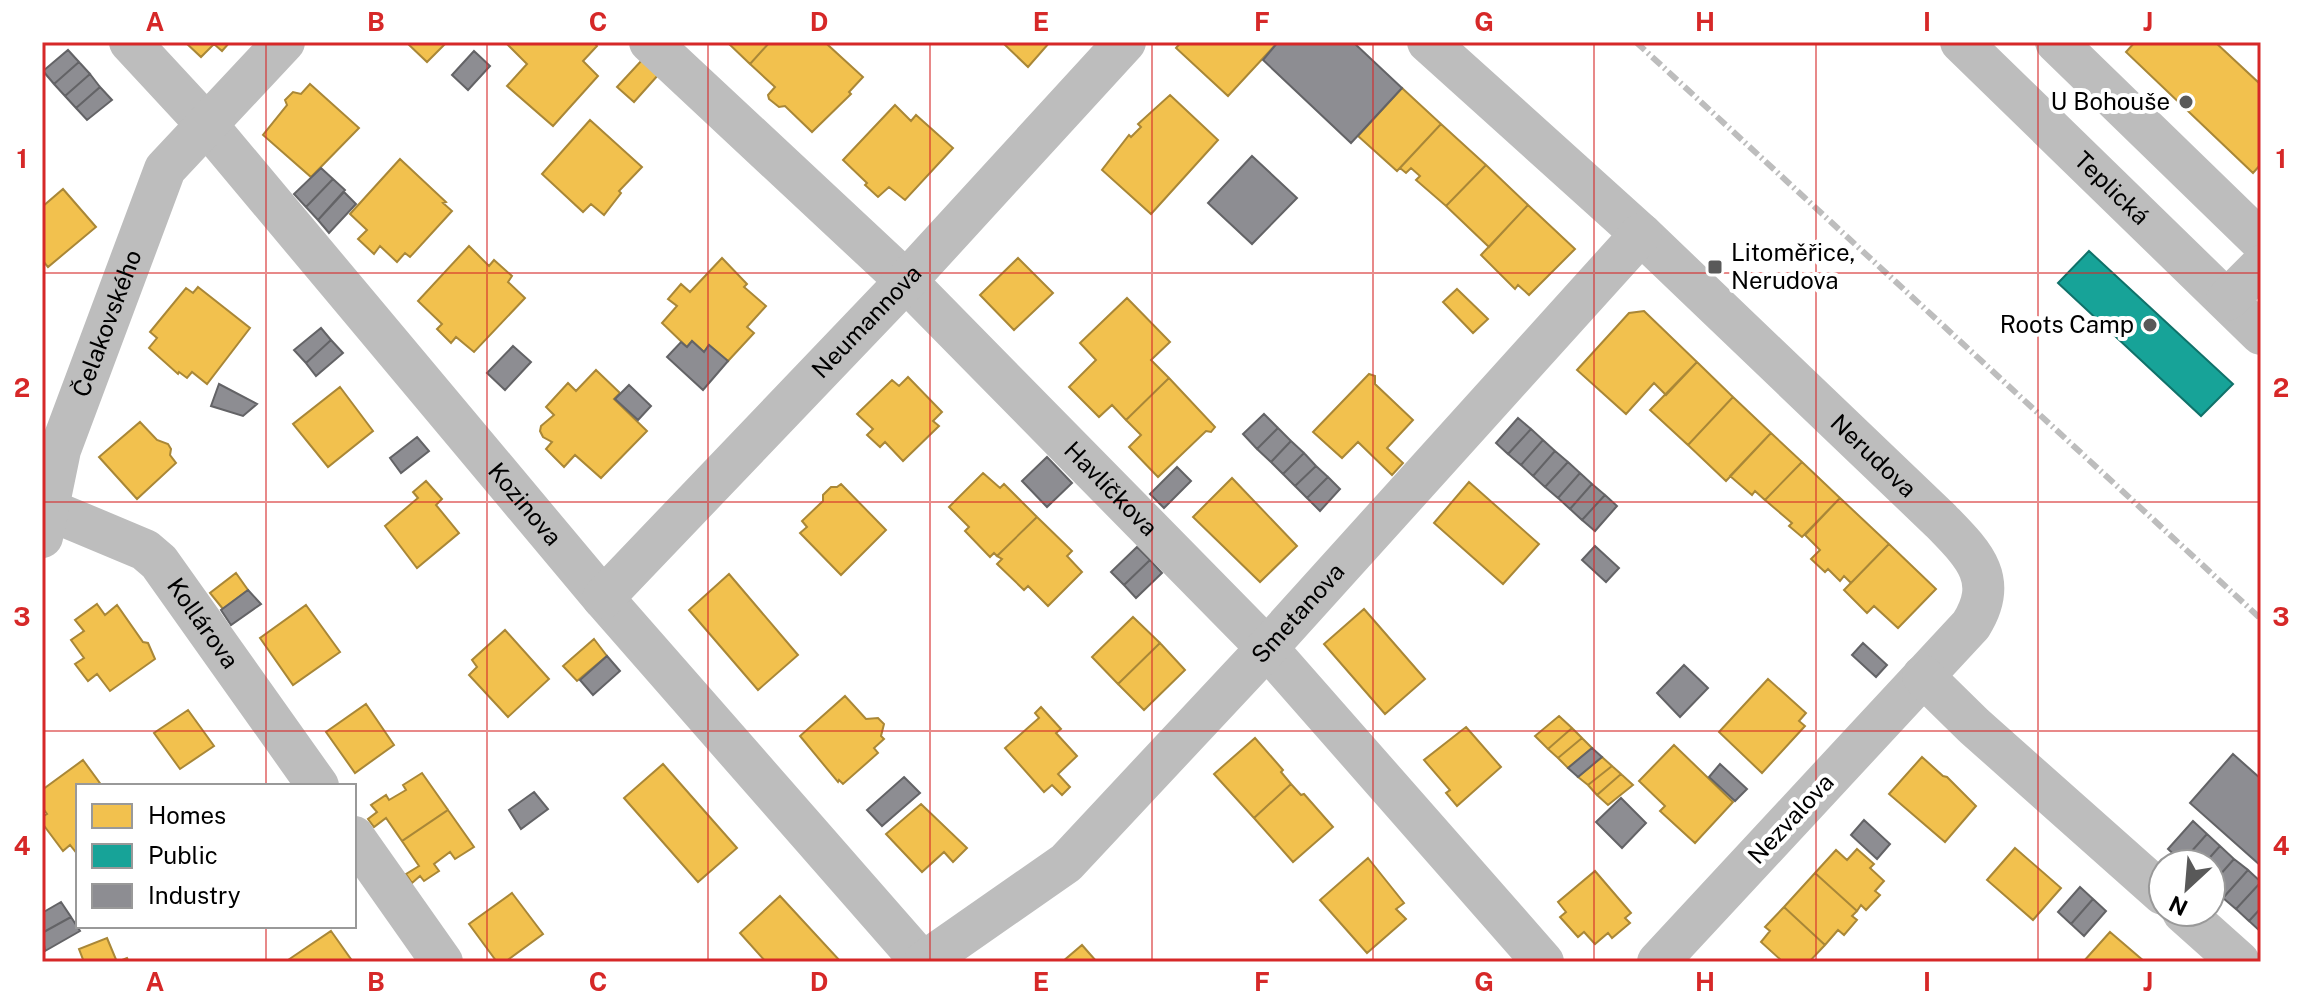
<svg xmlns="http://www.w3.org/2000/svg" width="2303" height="1004" font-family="'Public Sans',sans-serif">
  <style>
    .homes { fill: #f2c14e; stroke: #a98737; stroke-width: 2 }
    .public { fill: #17a398; stroke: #10726a; stroke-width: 2 }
    .industry { fill: #8d8d92; stroke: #636366; stroke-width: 2 }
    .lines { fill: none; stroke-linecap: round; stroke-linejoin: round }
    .minor { stroke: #bdbdbd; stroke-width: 42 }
    .rail { stroke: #bdbdbd; stroke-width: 6; stroke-dasharray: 12 4 2 4; stroke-linecap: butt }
    .grid { fill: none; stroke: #d62828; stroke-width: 2; stroke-opacity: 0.55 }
    .poi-dot { fill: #595959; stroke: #fff; stroke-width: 3 }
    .labels { text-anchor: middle; stroke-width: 8; stroke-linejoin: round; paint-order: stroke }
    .poi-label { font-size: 24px; fill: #000; stroke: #fff; text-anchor: end }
    .street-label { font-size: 24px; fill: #000; stroke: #fff }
    .neatline { fill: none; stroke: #d62828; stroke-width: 3 }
    .grid-label { font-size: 26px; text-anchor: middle; font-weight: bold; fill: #d62828 }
  </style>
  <rect width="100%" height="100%" fill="#fff"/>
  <path class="homes" d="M185 42H230L222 51 214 44 201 57Z
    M406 42H447L427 62Z
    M511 42H593L597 46 583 61 598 76 553 126 507 86 527 64 508 45Z
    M727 42H770L750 64Z
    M770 42H830L828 45 863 77 849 92 851 94 812 132 785 106 779 107 769 99 768 95 775 87 750 64Z
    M1006 42H1050L1028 67 1004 44Z
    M1181 42H1278L1228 96 1176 48Z
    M2135 42H2215L2258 82 2261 79V164L2253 173 2126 52Z
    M643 59 659 74 634 102 617 87Z
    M310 84 359 128 311 177 263 135 287 105 285 100 293 92 301 94Z
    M1402 88 1441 124 1397 171 1358 136Z
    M1170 95 1218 140 1151 214 1102 170 1129 135 1131 137 1141 127 1138 124Z
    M895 105 911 121 916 115 953 148 905 200 889 187 878 197 865 185 867 183 843 160Z
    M590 120 642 167 619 191 621 193 604 215 591 204 583 212 542 174Z
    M1441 124 1486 165 1446 206 1416 180 1420 176 1411 168 1406 173 1400 168Z
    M400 159 446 202 443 203 452 211 410 257 405 253 397 262 380 246 374 254 358 239 367 230 350 214Z
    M1486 165 1528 205 1489 247 1446 206Z
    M63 189 96 227 48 267 42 260V207Z
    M1528 205 1575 249 1529 295 1518 285 1515 289 1481 255Z
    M469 246 489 266 494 260 512 276 508 282 525 298 474 352 456 337 451 343 437 329 442 324 418 301Z
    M722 258 747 284 744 287 766 306 747 327 754 333 728 361 709 345 704 352 692 341 687 347 662 323 677 306 668 299 681 284 690 292Z
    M1018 258 1053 293 1014 330 980 295Z
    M198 287 250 328 207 384 192 372 187 378 179 372 178 374 149 348 157 338 150 332 186 288 193 293Z
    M1457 289 1488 319 1473 333 1443 302Z
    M1127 298 1170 342 1151 360 1169 378 1126 420 1112 405 1099 417 1069 387 1096 360 1080 343Z
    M1644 311 1697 362 1666 395 1654 383 1626 414 1577 370 1629 313Z
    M1697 362 1733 397 1688 445 1650 410Z
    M596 370 620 393 614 399 647 431 601 478 575 455 564 467 546 449 552 442 543 437 540 431 541 426 554 415 546 407 568 383 576 391Z
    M1369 374 1375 376V384L1413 420 1387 448 1403 463 1392 475 1358 442 1342 458 1313 432Z
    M908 377 942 412 933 421 939 426 903 461 885 442 880 447 867 435 873 429 857 414 892 380 899 386Z
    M1169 378 1215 427 1211 432 1206 431 1158 477 1129 447 1141 435 1126 420Z
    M340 387 373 431 328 467 293 424Z
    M1733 397 1771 433 1726 481 1688 445Z
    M140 422 157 440 168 444 171 449 170 455 176 463 137 499 99 457Z
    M1771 433 1802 462 1765 500 1755 491 1752 495 1730 476Z
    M1802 462 1840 498 1802 537 1789 526 1792 523 1765 500Z
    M983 473 1000 488 1004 484 1037 517 997 556 994 553 990 557 965 531 969 527 949 507Z
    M1232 478 1297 546 1260 582 1193 517Z
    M426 481 442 499 436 505 459 533 417 568 385 526 418 498 413 492Z
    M1469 482 1539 544 1503 584 1434 523Z
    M841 484 886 530 841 575 800 533 807 527 802 521 823 501V495L831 487H837Z
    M1840 498 1889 544 1851 583 1844 576 1840 581 1828 569 1825 572 1811 559 1820 550 1805 535Z
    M1037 517 1072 551 1067 556 1082 572 1048 606 1028 586 1024 590 997 564 1002 559 997 556Z
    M1889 544 1936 589 1898 628 1874 606 1867 613 1844 590Z
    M236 573 248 590 223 609 210 593Z
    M729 574 798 655 758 690 689 610Z
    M97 604 105 615 117 605 143 642 148 643 155 659 110 691 97 674 88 681 75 664 84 658 71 640 84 631 75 620Z
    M306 605 340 652 293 685 260 638Z
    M1364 609 1425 679 1385 714 1324 644Z
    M1133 617 1160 643 1118 684 1092 657Z
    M505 630 549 679 508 717 469 675 477 667 472 660Z
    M594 639 607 656 577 681 563 666Z
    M1160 643 1185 670 1144 710 1118 684Z
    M1768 679 1806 713 1799 721 1805 726 1762 773 1719 732Z
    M845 696 866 719 878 718 884 724 881 736 884 739 874 748 878 753 843 784 839 780 838 782 800 736Z
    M366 704 394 745 355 773 326 732Z
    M1041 707 1061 729 1056 733 1077 756 1058 774 1070 787 1062 795 1052 785 1044 792 1005 748 1039 718 1035 713Z
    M188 710 214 746 180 769 154 733Z
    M1559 716 1572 728 1548 749 1535 736Z
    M1466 727 1501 767 1457 806 1446 793 1450 790 1424 760Z
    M1572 728 1582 738 1558 758 1548 749Z
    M1255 738 1283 770 1281 772 1291 784 1254 818 1214 774Z
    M1582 738 1592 748 1568 768 1558 758Z
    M1674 745 1733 802 1695 843 1660 811 1665 806 1639 781Z
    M1602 757 1612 766 1588 785 1578 777Z
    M1922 757 1943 776 1947 777 1976 806 1945 842 1889 794Z
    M83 760 102 786H78V855L70 845 63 851 42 823V817L47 814 42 807V790Z
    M663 764 737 848 698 882 624 798Z
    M1612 766 1621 774 1597 795 1588 785Z
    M422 773 448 810 402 841 386 818 374 827 368 819 377 812 371 805 386 795 389 800 406 790 403 785Z
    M1621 774 1633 785 1608 805 1597 795Z
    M1291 784 1301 795 1304 794 1333 827 1293 862 1254 818Z
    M921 804 967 848 953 862 944 852 922 872 886 834Z
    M448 810 474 847 455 859 450 852 434 864 439 871 424 881 420 876 412 883 406 874 419 866 402 841Z
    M2015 848 2061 888 2033 920 1987 880Z
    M1857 849 1874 864 1870 868 1884 881 1875 891 1880 895 1866 910 1861 905 1857 911 1815 873 1836 850 1847 860Z
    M1368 858 1404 903 1396 909 1406 919 1367 953 1320 900Z
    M1595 871 1631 913 1625 918 1630 923 1612 938 1608 933 1595 944 1584 932 1578 937 1560 917 1566 912 1558 902Z
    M1815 873 1857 911 1852 916 1857 920 1844 935 1838 930 1825 945 1784 907Z
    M512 893 543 934 505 962H497L469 924Z
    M780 896 841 962H766L740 933Z
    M1784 907 1825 945 1809 962H1783L1761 942 1770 931 1765 927Z
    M331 931 353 962H289L288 960Z
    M2110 932 2145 962H2083Z
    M107 938 117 962 127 958 129 962H84L79 949Z
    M1082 945 1097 962H1062Z"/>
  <path class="public" d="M2089 251 2233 384 2201 416 2058 283Z"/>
  <path class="industry" d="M1278 42H1353L1402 88 1351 143 1263 60Z
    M68 50 79 62 54 84 43 71Z
    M474 51 490 66 468 90 452 75Z
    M79 62 90 74 65 96 54 84Z
    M90 74 100 87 76 108 65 96Z
    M100 87 112 100 87 120 76 108Z
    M1252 156 1297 198 1252 244 1208 203Z
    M321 168 333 179 306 207 294 194Z
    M333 179 345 190 318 220 306 207Z
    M344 192 356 204 329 233 318 220Z
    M321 328 331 340 306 363 294 350Z
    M331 340 343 353 316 376 306 363Z
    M692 341 704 352 709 345 728 361 703 390 667 357 681 342 687 347Z
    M513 346 531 362 505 390 487 373Z
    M219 384 257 404 243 416 211 406Z
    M629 385 651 406 638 420 615 399Z
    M1264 414 1278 428 1257 449 1243 434Z
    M1518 418 1531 429 1508 454 1496 443Z
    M1278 428 1291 441 1271 462 1257 449Z
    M1531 429 1543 440 1521 465 1508 454Z
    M417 437 429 451 401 473 390 458Z
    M1543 440 1555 451 1533 476 1521 465Z
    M1291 441 1304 453 1283 474 1271 462Z
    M1555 451 1568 462 1545 487 1533 476Z
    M1304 453 1316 466 1295 486 1283 474Z
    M1047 457 1072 483 1047 507 1022 481Z
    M1568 462 1580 473 1558 498 1545 487Z
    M1316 466 1328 477 1307 498 1295 486Z
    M1177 467 1191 481 1164 508 1150 494Z
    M1580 473 1592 484 1570 509 1558 498Z
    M1328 477 1340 489 1320 511 1307 498Z
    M1592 484 1605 495 1582 520 1570 509Z
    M1605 495 1617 506 1595 531 1582 520Z
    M1595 546 1619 568 1606 582 1582 560Z
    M1137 547 1150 560 1124 585 1111 572Z
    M1150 560 1162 573 1136 598 1124 585Z
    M248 590 261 604 231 625 221 610Z
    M1863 643 1887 665 1876 677 1852 655Z
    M607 656 620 671 593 695 580 680Z
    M1684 665 1708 688 1680 717 1657 693Z
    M1592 748 1602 757 1578 777 1568 768Z
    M2233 754 2261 779V866L2190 803Z
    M1720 764 1747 789 1735 801 1709 777Z
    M904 777 920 793 882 826 867 810Z
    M534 792 548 809 521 829 509 810Z
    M1621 798 1646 823 1622 848 1596 822Z
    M1864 820 1890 844 1877 859 1851 835Z
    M2193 821 2207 834 2182 862 2168 849Z
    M2207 834 2220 846 2204 864H2185L2182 862Z
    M2220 846 2234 859 2211 885V864H2204Z
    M2234 859 2248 870 2223 898 2211 885Z
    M2248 870 2261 882 2236 909 2223 898Z
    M2261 882V908L2249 921 2236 909Z
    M2080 887 2093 899 2071 924 2058 912Z
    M2093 899 2106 911 2084 936 2071 924Z
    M61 902 71 917 42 933V913Z
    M2261 908V932L2249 921Z
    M71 917 80 931 45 951 42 933Z"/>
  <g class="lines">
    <g class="minor">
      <path id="s1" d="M130 42 206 124 603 598 922 962"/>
      <path id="s2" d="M650 42 906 281 1267 648 1543 962"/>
      <path id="s3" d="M1428 42 1641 234 1941 521C1973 554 2000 579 1971 625L1658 962"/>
      <path id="s4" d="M1961 42 2261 334"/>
      <path d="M2056 42 2261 241"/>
      <path d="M2227 300 2261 266"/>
      <path id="s5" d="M47 509 145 550 159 562 318 786"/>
      <path id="s6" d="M42 537 60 450 165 169 284 42"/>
      <path id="s7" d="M603 598 906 281 1125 42"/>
      <path d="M1923 676 1974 726 2163 894"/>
      <path d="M354 837 442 962"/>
      <path d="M2183 912 2239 962"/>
      <path id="s8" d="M924 962 1066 863 1267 648 1641 234"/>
    </g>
    <path class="rail" d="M1636 42 2261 619"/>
  </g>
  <path class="grid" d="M266 42V786M487 42V962M708 42V962M930 42V962M1152 42V962M1373 42V962M1594 42V962M1816 42V962M2038 42V962M42 273H2261M42 502H2261M42 731H2261M266 926V962"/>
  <g class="poi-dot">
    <circle cx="2186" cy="102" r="8"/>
    <rect x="1707" y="259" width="16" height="16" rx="4"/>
    <circle cx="2150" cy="325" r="8"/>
  </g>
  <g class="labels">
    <g class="poi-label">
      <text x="2170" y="110">U Bohouše</text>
      <text x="1731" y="261" text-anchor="start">Litoměřice,<tspan x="1731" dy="28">Nerudova</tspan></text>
      <text x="2134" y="333">Roots Camp</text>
    </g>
    <g class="street-label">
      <text dy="8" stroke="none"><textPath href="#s4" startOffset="210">Teplická</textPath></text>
      <text dy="8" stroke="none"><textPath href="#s7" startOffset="382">Neumannova</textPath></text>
      <text dy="8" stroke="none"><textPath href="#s6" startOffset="224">Čelakovského</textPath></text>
      <text dy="8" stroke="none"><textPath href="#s3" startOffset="608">Nerudova</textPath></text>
      <text dy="8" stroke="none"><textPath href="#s2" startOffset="642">Havlíčkova</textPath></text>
      <text dy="8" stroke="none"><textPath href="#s1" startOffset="608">Kozinova</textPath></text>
      <text dy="8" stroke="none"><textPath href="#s8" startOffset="514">Smetanova</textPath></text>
      <text dy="8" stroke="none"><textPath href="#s5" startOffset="200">Kollárova</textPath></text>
      <text transform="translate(1791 819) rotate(-47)" y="8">Nezvalova</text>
    </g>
  </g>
  <rect width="2303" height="1004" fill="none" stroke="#ffffff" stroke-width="88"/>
  <rect x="76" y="784" width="280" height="144" fill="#ffffff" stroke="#999999" stroke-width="2"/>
  <rect x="92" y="804" width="40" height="24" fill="#f2c14e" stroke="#999999" stroke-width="2"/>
  <text x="148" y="824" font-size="24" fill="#000000">Homes</text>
  <rect x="92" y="844" width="40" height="24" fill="#17a398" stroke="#999999" stroke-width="2"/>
  <text x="148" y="864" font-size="24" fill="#000000">Public</text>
  <rect x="92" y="884" width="40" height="24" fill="#8d8d92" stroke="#999999" stroke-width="2"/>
  <text x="148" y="904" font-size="24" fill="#000000">Industry</text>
  <g transform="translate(2187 888) rotate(206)"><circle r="38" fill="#ffffff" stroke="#999999" stroke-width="2"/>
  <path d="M0-6L14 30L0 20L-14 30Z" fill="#595959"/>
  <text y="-12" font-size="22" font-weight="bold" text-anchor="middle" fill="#000000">N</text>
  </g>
  <rect x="44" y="44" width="2215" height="916" class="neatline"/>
  <g class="grid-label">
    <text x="155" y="31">A</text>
    <text x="376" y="31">B</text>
    <text x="598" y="31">C</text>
    <text x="819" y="31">D</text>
    <text x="1041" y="31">E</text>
    <text x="1262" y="31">F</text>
    <text x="1484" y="31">G</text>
    <text x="1705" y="31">H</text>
    <text x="1927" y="31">I</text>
    <text x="2148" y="31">J</text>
    <text x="22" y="168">1</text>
    <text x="2281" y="168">1</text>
    <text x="22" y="397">2</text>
    <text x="2281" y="397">2</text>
    <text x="22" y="626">3</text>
    <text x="2281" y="626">3</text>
    <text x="22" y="855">4</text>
    <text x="2281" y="855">4</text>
    <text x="155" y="991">A</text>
    <text x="376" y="991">B</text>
    <text x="598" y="991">C</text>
    <text x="819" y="991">D</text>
    <text x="1041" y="991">E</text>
    <text x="1262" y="991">F</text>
    <text x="1484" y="991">G</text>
    <text x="1705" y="991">H</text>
    <text x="1927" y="991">I</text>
    <text x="2148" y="991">J</text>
  </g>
</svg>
